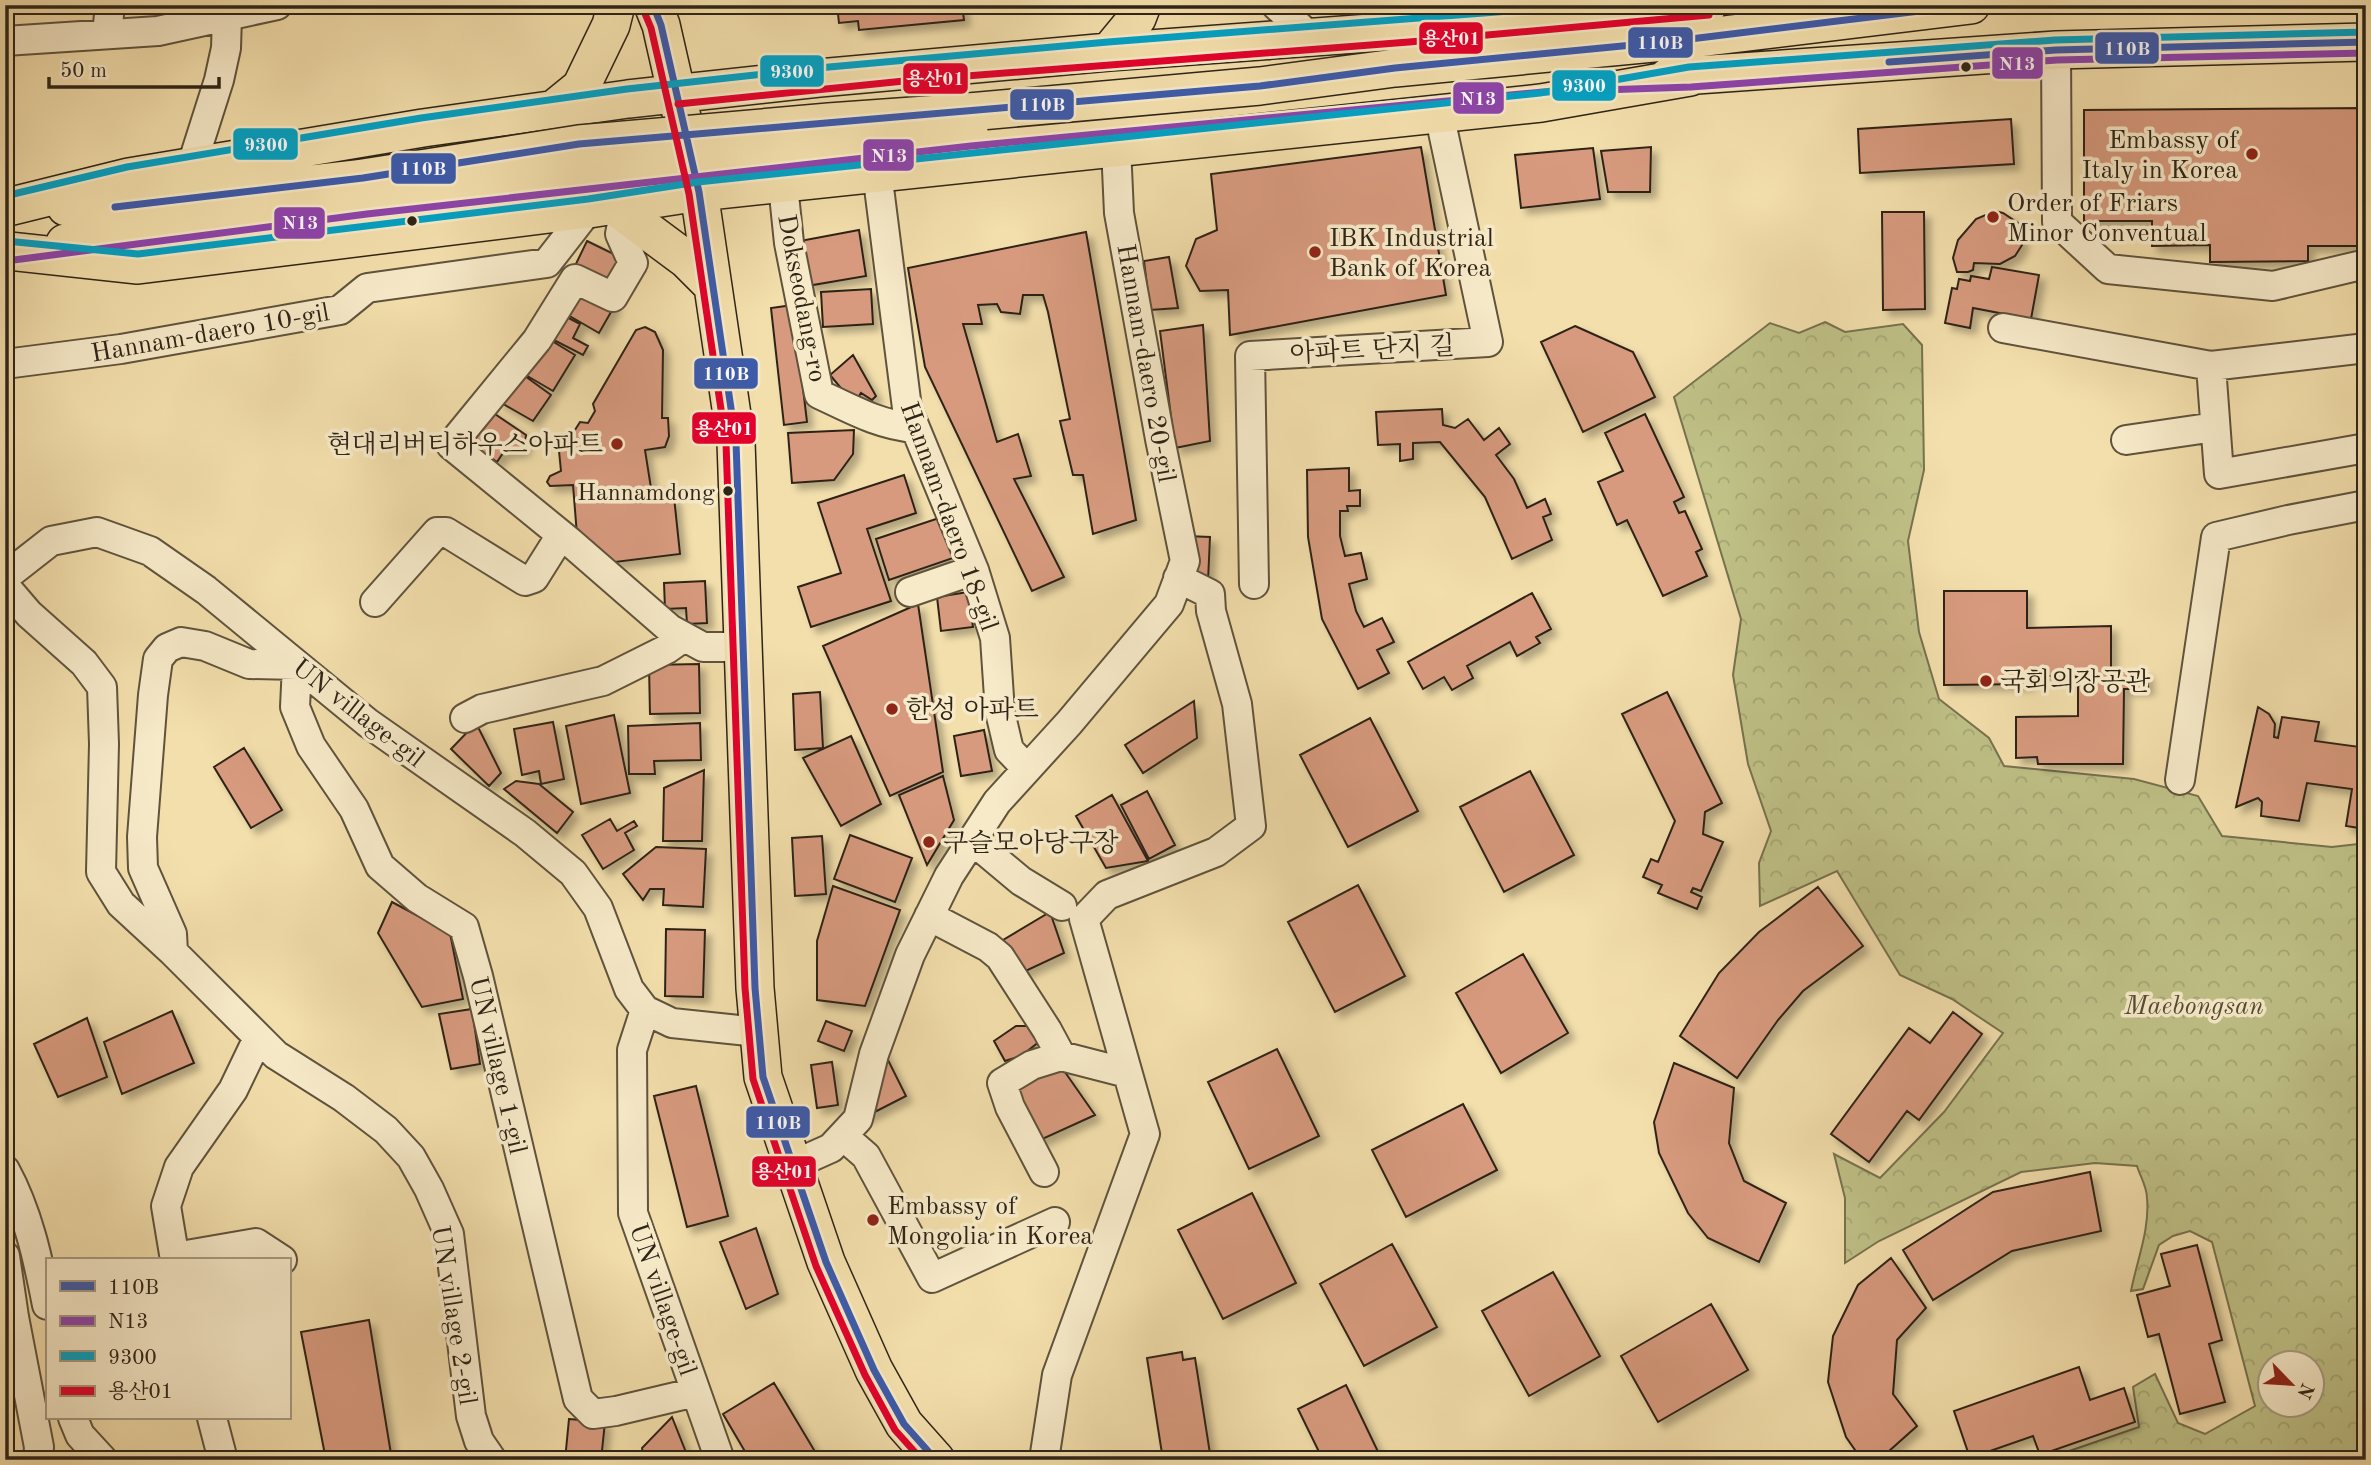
<svg xmlns="http://www.w3.org/2000/svg" width="2371" height="1465" font-family="'Old Standard TT','Noto Serif KR',serif">
  <style>
    .forest { fill: url(#forest-crowns); stroke: #767250; stroke-width: 2; fill-rule: evenodd }
    .building { fill: #d79a7e; stroke: #2e2418; stroke-width: 2; filter: url(#shadow) }
    .lines { fill: none; stroke-linecap: round; stroke-linejoin: round }
    .minor-casing { stroke: #5f533d; stroke-width: 32 }
    .major-casing { stroke: #2e2418; stroke-width: 40 }
    .minor { stroke: #f7eac9; stroke-width: 28 }
    .major { stroke: #f3dfac; stroke-width: 37 }
    .major-bridge-casing { stroke: #2e2418; stroke-width: 40; stroke-linecap: butt }
    .major-bridge { stroke: #f3dfac; stroke-width: 37 }
    .bus-1-casing { stroke: #f7eac9; stroke-width: 12 }
    .bus-2-casing { stroke: #f7eac9; stroke-width: 12 }
    .bus-3-casing { stroke: #f7eac9; stroke-width: 12 }
    .bus-4-casing { stroke: #f7eac9; stroke-width: 12 }
    .bus-1 { stroke: #3d5bab; stroke-width: 7 }
    .bus-2 { stroke: #8e44ad; stroke-width: 7 }
    .bus-3 { stroke: #02a2c5; stroke-width: 7 }
    .bus-4 { stroke: #e4002b; stroke-width: 7 }
    .bus-dot { fill: #2e2418; stroke: #f7eac9; stroke-width: 2.5 }
    .poi-dot { fill: #8f2418; stroke: #f7eac9; stroke-width: 2.5 }
    .labels { text-anchor: middle; stroke-width: 7; stroke-linejoin: round; paint-order: stroke }
    .bus-label { font-size: 24px; fill: #2e2418; stroke: #f7eac9; text-anchor: end }
    .poi-label { font-size: 26px; fill: #2e2418; stroke: #f7eac9; text-anchor: start }
    .street-label { font-size: 26px; fill: #2e2418; stroke: #f7eac9 }
    .park-label { font-size: 26px; font-style: italic; fill: #524b34; stroke: #f7eac9 }
    .line-badge { stroke: #f7eac9; stroke-width: 2.5 }
    .badge-label { font-size: 19px; text-anchor: middle; font-weight: bold; fill: #fff }
  </style>
  <defs>
    <pattern id="forest-crowns" width="20" height="18" patternUnits="userSpaceOnUse" patternTransform="scale(1.75)"><rect width="20" height="18" fill="#bfc187"/><path d="M2 6a3 3 0 1 1 6 0M12 15a3 3 0 1 1 6 0" fill="none" stroke="#a4a674"/></pattern>
    <filter id="shadow"><feDropShadow dx="6" dy="6" stdDeviation="3.5" flood-color="#0004"/></filter>
  </defs>
  <rect width="100%" height="100%" fill="#f3dfac"/>
  <filter id="stains"><feTurbulence type="fractalNoise" baseFrequency=".00286" numOctaves="4"/><feColorMatrix values="0 0 0 0 .2 0 0 0 0 .09 0 0 0 0 .02 0 0 0 .5 -.17"/></filter>
  <radialGradient id="worn" r=".72"><stop offset=".6" stop-color="#630" stop-opacity="0"/><stop offset="1" stop-color="#630" stop-opacity=".3"/></radialGradient>
  <path class="forest" d="M1825 322 1845 332 1903 324 1922 345 1924 470 1908 541 1919 632 1939 699 1989 738 2004 766 2134 779 2198 796 2222 836 2332 847 2366 843V1460H2043L2139 1427 2133 1387 2155 1374 2178 1423 2205 1434 2255 1406 2212 1242 2190 1231 2173 1236 2159 1245 2143 1289 2131 1291C2137 1260 2150 1229 2147 1198 2147 1187 2140 1176 2137 1166L2095 1163 2021 1172 1879 1241 1845 1263V1198L1834 1154 1880 1178 1944 1112 2003 1033 1952 999 1900 975 1837 871 1760 906 1759 863 1771 831 1748 764 1733 675 1741 619 1674 397 1770 323 1799 333ZM2270 1364H2312V1406H2270Z"/>
  <path class="building" d="M837 5H962L964 20 859 30 858 21 839 23Z
    M2366 108V220H2357V246H2308V261L2210 262V245L2152 246V221H2084V110Z
    M2011 119 2014 164 1860 173 1858 129Z
    M1421 147 1446 295 1230 335 1228 290 1200 291 1186 266 1196 239 1217 230 1211 174Z
    M1651 147 1650 192H1608L1601 151Z
    M1593 148 1600 199 1521 208 1515 155Z
    M1995 211 2003 213 2018 223 2021 232 2022 245 2015 256 2000 264 1974 263 1973 270 1968 272H1957L1953 258 1958 240 1976 219Z
    M1882 212H1924L1925 309 1883 310Z
    M859 230 866 276 807 286 800 241Z
    M1086 232 1136 520 1093 534 1083 475H1073L1060 421 1070 419 1048 312 1043 295H1023L1020 314 1001 312 997 304 978 305 982 324H963L997 442 1018 434 1031 476 1014 479 1064 577 1032 591 925 367 908 268Z
    M587 241 626 260 612 289 573 270Z
    M1169 257 1178 308 1150 310 1144 261Z
    M1992 267 2039 275 2031 319 1973 308 1970 328 1945 323 1952 288 1957 289 1959 279 1970 281 1971 276 1989 279Z
    M577 283 615 305 599 333 561 311Z
    M871 289 873 324 823 327 821 292Z
    M793 305 807 422 784 425 771 308Z
    M561 314 580 324 573 338 588 346 583 355 548 337Z
    M1203 325 1210 441 1175 448 1160 331Z
    M1575 326 1633 352 1655 397 1583 432 1541 342Z
    M645 327 655 332 663 350 662 418H668L669 436 665 447 645 450 651 488 647 490 649 497 657 495V500L674 497 680 554 607 563 577 535 573 485 550 486 547 482 550 476 561 471 559 451 569 447 568 441 580 422 588 423 595 411 593 404 636 330Z
    M547 338 575 355 553 391 524 374Z
    M853 355 876 396 872 400 861 393 856 401 850 399 830 375Z
    M518 371 551 395 533 421 498 401Z
    M486 408 526 435 524 450 503 453 497 462 465 440Z
    M1442 409 1443 425 1455 428 1468 419 1484 440 1499 428 1510 444 1496 455 1514 479 1527 508 1545 499 1551 514 1543 517 1552 540 1512 559 1485 497 1440 442 1413 443V459L1400 461V444L1378 445 1376 412Z
    M1645 414 1684 497 1674 502 1679 513 1685 511 1702 549 1696 552 1707 576 1663 596 1627 520 1617 525 1598 482 1623 471 1605 433Z
    M854 430 853 454 834 480 792 483 788 433Z
    M1349 468V491L1360 490V506H1347L1348 511H1340V536L1345 556 1361 553 1367 579 1349 584 1356 611 1364 627 1382 618 1394 642 1377 650 1389 673 1358 689 1322 619 1308 537 1307 470Z
    M904 475 916 513 867 529 891 601 811 627 798 587 841 573 818 503Z
    M942 517 956 557 889 580 876 539Z
    M1186 536 1210 537 1208 581 1188 572Z
    M705 581 707 623 687 624 686 608 665 609 664 583Z
    M1944 591H2027V628L2111 626V672H2147L2148 689H2124L2123 764H2038L2037 757 2016 758V717L2078 716V677L2028 675 2029 684 1944 685Z
    M968 592 973 627 941 631 937 597Z
    M1532 593 1551 629 1536 637 1540 643 1517 656 1510 642 1467 666 1473 678 1452 690 1444 677 1423 689 1408 662Z
    M918 604 943 772 890 796 823 646Z
    M699 664 700 713 650 714 649 665Z
    M820 692 823 748 795 750 793 694Z
    M1667 692 1722 803 1705 812 1703 834 1723 842 1701 891 1693 888 1691 892 1702 897 1697 909 1658 893 1662 885 1643 877 1651 859 1658 862 1675 821 1622 714Z
    M1194 701 1197 738 1143 773 1125 745Z
    M2258 707 2269 714 2275 724 2274 737 2278 738 2282 717 2319 722 2315 741 2359 747 2362 730 2366 731V829L2346 826 2352 789 2307 783 2299 821 2261 816 2262 802 2258 798 2236 807Z
    M614 715 630 793 581 804 566 726Z
    M1370 718 1418 811 1348 847 1300 755Z
    M553 722 564 779 541 784 539 771 522 775 514 729Z
    M476 723 501 773 489 786 451 749Z
    M700 723 701 760 654 761 655 774H629L628 726Z
    M984 730 992 771 961 776 954 736Z
    M851 736 881 804 841 826 803 758Z
    M244 748 282 810 251 828 214 767Z
    M704 770 702 841H663L664 788Z
    M1530 771 1574 855 1504 892 1460 807Z
    M943 776 954 820 927 865 899 795Z
    M516 781 539 784 573 812 557 833 504 789Z
    M1147 791 1175 845 1149 859 1121 805Z
    M1112 795 1148 861 1106 868 1076 816Z
    M610 819 617 831 634 821 637 826 625 833 634 850 603 869 582 835Z
    M850 835 912 858 895 902 834 879Z
    M822 836 826 894 795 896 792 838Z
    M656 847 706 849 703 907 663 905 664 889H650L643 900 623 874Z
    M1358 885 1405 976 1335 1012 1288 922Z
    M833 886 900 910 865 1006 817 1000V941Z
    M1818 887 1863 946 1803 991 1778 1020 1737 1078 1680 1036 1719 973 1759 932Z
    M392 902 450 933 463 999 422 1007 378 933Z
    M1050 912 1064 953 1017 975 998 943Z
    M666 929 705 930 703 997 665 996Z
    M1523 954 1568 1033 1501 1073 1456 993Z
    M472 1009 480 1064 451 1069 439 1014Z
    M172 1011 194 1063 122 1094 104 1042Z
    M1953 1012 1982 1034 1919 1120 1907 1111 1869 1162 1831 1134 1909 1028 1930 1043Z
    M87 1018 107 1077 58 1097 34 1044Z
    M826 1021 852 1031 844 1051 818 1041Z
    M1016 1026H1028L1040 1041 1021 1056 1005 1061 994 1041Z
    M881 1046 906 1096 863 1118Z
    M1277 1049 1319 1136 1249 1169 1208 1082Z
    M832 1062 838 1105 817 1108 811 1065Z
    M1674 1063 1734 1088 1729 1143 1744 1181 1786 1203 1759 1262 1708 1238 1688 1213 1659 1153 1654 1122Z
    M1060 1065 1095 1115 1038 1141 1013 1085Z
    M696 1086 728 1216 687 1227 654 1096Z
    M1463 1104 1497 1170 1406 1217 1372 1150Z
    M2090 1172 2101 1231 2012 1251 1933 1300 1903 1250 1993 1192Z
    M1252 1193 1296 1283 1223 1319 1178 1230Z
    M756 1228 778 1294 746 1309 720 1242Z
    M1392 1244 1437 1327 1364 1366 1320 1284Z
    M2197 1245 2222 1340 2209 1344 2225 1402 2180 1414 2159 1334 2148 1337 2137 1295 2170 1286 2161 1254Z
    M1891 1258 1926 1308 1897 1340 1893 1394 1917 1426 1879 1460H1862L1846 1437 1828 1382 1833 1336 1858 1285Z
    M1553 1272 1600 1356 1529 1396 1482 1311Z
    M1711 1304 1748 1370 1658 1422 1621 1356Z
    M369 1320 392 1460H326L301 1332Z
    M1182 1352 1183 1360 1195 1358 1211 1460H1163L1147 1358Z
    M2079 1367 2090 1400 2124 1388 2135 1422 2040 1455 2033 1436 1970 1458 1954 1411Z
    M774 1383 820 1460H750L723 1414Z
    M1346 1385 1382 1460H1323L1298 1409Z
    M672 1417 689 1460H644L642 1448Z
    M569 1419 605 1422 601 1460H565Z"/>
  <g class="lines">
    <defs>
      <path id="minor" d="M1276 5 1311 38
        M107 34 110 5
        M5 41 158 31 277 5
        M2056 50 2057 222 2108 269 2273 286 2366 264
        M191 168 219 80 226 48 227 16
        M877 172 907 408 974 570 995 638 1000 712 1009 750 1027 769
        M783 185 789 243 819 394C851 409 879 425 915 428
        M624 213 620 234 633 263 613 297 575 279 537 340 451 445 570 542 670 629 703 647H743
        M2003 328 2211 366 2366 348
        M5 364 121 349 340 310 367 288 547 263 589 209
        M2211 366 2219 474 2366 448
        M2126 440 2215 427
        M5 577 51 541 97 532 150 551 206 590 368 723 525 833 573 873 598 908 629 989 645 1010 672 1023 758 1032
        M1254 584 1250 356 1488 342 1439 113
        M5 586 29 614 84 663 102 687 104 744 101 872 121 904 173 952
        M910 592 974 570
        M375 602 437 532H446L525 581 534 578 561 535
        M465 718 482 709 603 681 667 649 684 637
        M2180 780 2216 537 2288 520 2366 505
        M972 840 1021 881 1062 906
        M929 916 988 947 1000 957 1047 1030 1061 1056 1127 1073
        M645 1010 632 1050 633 1213 720 1460
        M843 1136 866 1156 932 1278 1055 1222
        M793 1165 831 1148 858 1119 874 1054 910 955 949 876 997 802 1069 723 1169 604 1185 561 1160 439 1119 213 1116 147
        M5 1170C28 1212 38 1259 47 1305
        M1044 1172 1010 1107 1002 1083 1032 1065 1061 1056
        M5 1256 14 1317 39 1447 38 1460
        M175 1257 256 1243 282 1260
        M175 1260 166 1206 179 1167 233 1090 258 1038
        M73 1418 80 1435 103 1460
        M212 1418 223 1460
        M492 1460 479 1441 471 1416 449 1234 429 1189 411 1157 386 1130 344 1098 276 1055 173 952 172 934 143 868 142 837 153 695 158 659 167 648 181 642 205 646 249 664 297 665 295 707 311 746 354 809 380 866 417 898 464 927 478 976 578 1399 593 1414 616 1411 696 1392
        M1044 1460 1057 1375 1145 1134 1084 919 1107 895 1216 852 1251 826 1237 704 1211 611 1210 594 1178 578"/>
      <path id="major" d="M653 5 661 25 699 192 736 442 755 988 763 1077 826 1262 874 1370 904 1424 936 1460
        M1109 52 1137 18 1142 5
        M1668 77 2056 50 2366 42
        M554 109 581 87 611 25 616 5
        M969 112 1260 86 1395 68 1674 41 1971 5
        M613 205 687 260 712 285
        M8 207 129 177 423 128 628 99 819 78 1109 52 1507 23 1708 5
        M66 207H115L363 178
        M65 243 366 204
        M9 251 138 265 589 209 699 192 1541 103 1690 77"/>
    </defs>
    <use href="#minor" class="minor-casing"/>
    <use href="#major" class="major-casing"/>
    <use href="#minor" class="minor"/>
    <use href="#major" class="major"/>
    <defs>
      <path id="major-bridge" d="M363 178 579 144 829 122 969 112
        M366 204 970 136"/>
    </defs>
    <use href="#major-bridge" class="major-bridge-casing"/>
    <use href="#major-bridge" class="major-bridge"/>
    <defs>
      <path id="bus-1" d="M653 5 661 25 699 192 736 442 755 988 763 1077 826 1262 874 1370 904 1424 936 1460
        M1889 62 2056 50 2366 42
        M115 207 363 178 579 144 1260 86 1395 68 1674 41 1969 5"/>
      <path id="bus-2" d="M6 261 367 214 971 146 1543 92 1691 87 2057 60 2366 53"/>
      <path id="bus-3" d="M5 196 127 167 421 118 627 89 818 68 1108 42 1587 5
        M6 241 138 254 588 199 698 182 1540 93 1689 67 2055 40 2366 32"/>
      <path id="bus-4" d="M643 9 651 28 689 194 726 443 745 988 753 1079 816 1266 865 1375 895 1430 922 1460
        M678 104 914 80 1409 42 1709 15"/>
    </defs>
    <use href="#bus-1" class="bus-1-casing"/>
    <use href="#bus-2" class="bus-2-casing"/>
    <use href="#bus-3" class="bus-3-casing"/>
    <use href="#bus-4" class="bus-4-casing"/>
    <use href="#bus-1" class="bus-1"/>
    <use href="#bus-2" class="bus-2"/>
    <use href="#bus-3" class="bus-3"/>
    <use href="#bus-4" class="bus-4"/>
  </g>
  <g class="bus-dot">
    <circle cx="1966" cy="67" r="6"/>
    <circle cx="412" cy="221" r="6"/>
    <circle cx="728" cy="491" r="6"/>
  </g>
  <g class="poi-dot">
    <circle cx="2252" cy="154" r="7"/>
    <circle cx="1993" cy="217" r="7"/>
    <circle cx="1315" cy="252" r="7"/>
    <circle cx="617" cy="444" r="7"/>
    <circle cx="1986" cy="681" r="7"/>
    <circle cx="892" cy="709" r="7"/>
    <circle cx="929" cy="842" r="7"/>
    <circle cx="873" cy="1220" r="7"/>
  </g>
  <g class="labels">
    <g class="bus-label">
      <text x="715" y="500">Hannamdong</text>
    </g>
    <g class="poi-label">
      <text x="2238" y="148" text-anchor="end">Embassy of<tspan x="2238" dy="30">Italy in Korea</tspan></text>
      <text x="2007" y="211">Order of Friars<tspan x="2007" dy="30">Minor Conventual</tspan></text>
      <text x="1329" y="246">IBK Industrial<tspan x="1329" dy="30">Bank of Korea</tspan></text>
      <text x="603" y="453" text-anchor="end">현대리버티하우스아파트</text>
      <text x="2000" y="690">국회의장공관</text>
      <text x="906" y="718">한성 아파트</text>
      <text x="943" y="851">구슬모아당구장</text>
      <text x="887" y="1214">Embassy of<tspan x="887" dy="30">Mongolia in Korea</tspan></text>
    </g>
    <g class="street-label">
      <text transform="translate(803 298) rotate(79)" y="9">Dokseodang-ro</text>
      <text transform="translate(210 332) rotate(-10)" y="9">Hannam-daero 10-gil</text>
      <text transform="translate(1372 349) rotate(-3)" y="9">아파트 단지 길</text>
      <text transform="translate(1147 363) rotate(80)" y="9">Hannam-daero 20-gil</text>
      <text transform="translate(950 516) rotate(70)" y="9">Hannam-daero 18-gil</text>
      <text transform="translate(359 712) rotate(38)" y="9">UN village-gil</text>
      <text transform="translate(499 1065) rotate(77)" y="9">UN village 1-gil</text>
      <text transform="translate(664 1299) rotate(71)" y="9">UN village-gil</text>
      <text transform="translate(455 1315) rotate(81)" y="9">UN village 2-gil</text>
    </g>
    <g class="park-label">
      <text x="2194" y="1014">Maebongsan</text>
    </g>
  </g>
  <g class="line-badge">
    <rect x="1418" y="21" width="66" height="34" rx="7" fill="#e4002b"/>
    <rect x="1627" y="26" width="67" height="33" rx="7" fill="#3d5bab"/>
    <rect x="2094" y="31" width="66" height="34" rx="7" fill="#3d5bab"/>
    <rect x="1991" y="46" width="53" height="34" rx="7" fill="#8e44ad"/>
    <rect x="759" y="54" width="66" height="34" rx="7" fill="#02a2c5"/>
    <rect x="902" y="62" width="67" height="33" rx="7" fill="#e4002b"/>
    <rect x="1551" y="69" width="66" height="33" rx="7" fill="#02a2c5"/>
    <rect x="1452" y="81" width="53" height="34" rx="7" fill="#8e44ad"/>
    <rect x="1009" y="88" width="66" height="33" rx="7" fill="#3d5bab"/>
    <rect x="232" y="127" width="67" height="34" rx="7" fill="#02a2c5"/>
    <rect x="862" y="138" width="53" height="34" rx="7" fill="#8e44ad"/>
    <rect x="390" y="152" width="67" height="33" rx="7" fill="#3d5bab"/>
    <rect x="273" y="206" width="53" height="34" rx="7" fill="#8e44ad"/>
    <rect x="693" y="357" width="66" height="33" rx="7" fill="#3d5bab"/>
    <rect x="691" y="411" width="66" height="34" rx="7" fill="#e4002b"/>
    <rect x="745" y="1105" width="66" height="34" rx="7" fill="#3d5bab"/>
    <rect x="751" y="1155" width="66" height="33" rx="7" fill="#e4002b"/>
  </g>
  <g class="badge-label">
    <text x="1451" y="45">용산01</text>
    <text x="1660" y="49">110B</text>
    <text x="2127" y="55">110B</text>
    <text x="2017" y="70">N13</text>
    <text x="792" y="78">9300</text>
    <text x="935" y="85">용산01</text>
    <text x="1584" y="92">9300</text>
    <text x="1478" y="105">N13</text>
    <text x="1042" y="111">110B</text>
    <text x="266" y="151">9300</text>
    <text x="889" y="162">N13</text>
    <text x="423" y="175">110B</text>
    <text x="300" y="229">N13</text>
    <text x="726" y="380">110B</text>
    <text x="724" y="435">용산01</text>
    <text x="778" y="1129">110B</text>
    <text x="784" y="1178">용산01</text>
  </g>
  <rect width="2371" height="1465" fill="none" stroke="#f3dfac" stroke-width="28"/>
  <rect x="7" y="7" width="2357" height="1451" fill="none" stroke="#2e2418" stroke-width="3.5"/>
  <rect x="14" y="14" width="2343" height="1437" fill="none" stroke="#2e2418" stroke-width="2"/>
  <rect x="46" y="1258" width="245" height="161" fill="#f7eac9" stroke="#a79b82" stroke-width="2"/>
  <rect x="60" y="1281" width="35" height="10" fill="#3d5bab" stroke="#a79b82" stroke-width="2"/>
  <text x="108" y="1294" font-size="21" fill="#2e2418">110B</text>
  <rect x="60" y="1316" width="35" height="10" fill="#8e44ad" stroke="#a79b82" stroke-width="2"/>
  <text x="108" y="1328" font-size="21" fill="#2e2418">N13</text>
  <rect x="60" y="1351" width="35" height="10" fill="#02a2c5" stroke="#a79b82" stroke-width="2"/>
  <text x="108" y="1364" font-size="21" fill="#2e2418">9300</text>
  <rect x="60" y="1386" width="35" height="10" fill="#e4002b" stroke="#a79b82" stroke-width="2"/>
  <text x="108" y="1398" font-size="21" fill="#2e2418">용산01</text>
  <g transform="translate(2291 1384) rotate(115)"><circle r="33" fill="#f7eac9" stroke="#a79b82" stroke-width="2"/>
  <path d="M0-5L12 26L0 18L-12 26Z" fill="#8f2418"/>
  <text y="-10" font-size="19" font-weight="bold" text-anchor="middle" fill="#2e2418">N</text>
  </g>
  <path d="M49 77v10h170v-10" fill="none" stroke="#2e2418" stroke-width="3.5"/>
  <text x="60" y="77" font-size="21" fill="#2e2418" stroke="#f7eac9" stroke-width="5" paint-order="stroke">50 m</text>
  <rect width="100%" height="100%" filter="url(#stains)"/>
  <rect width="100%" height="100%" fill="url(#worn)"/>
</svg>
